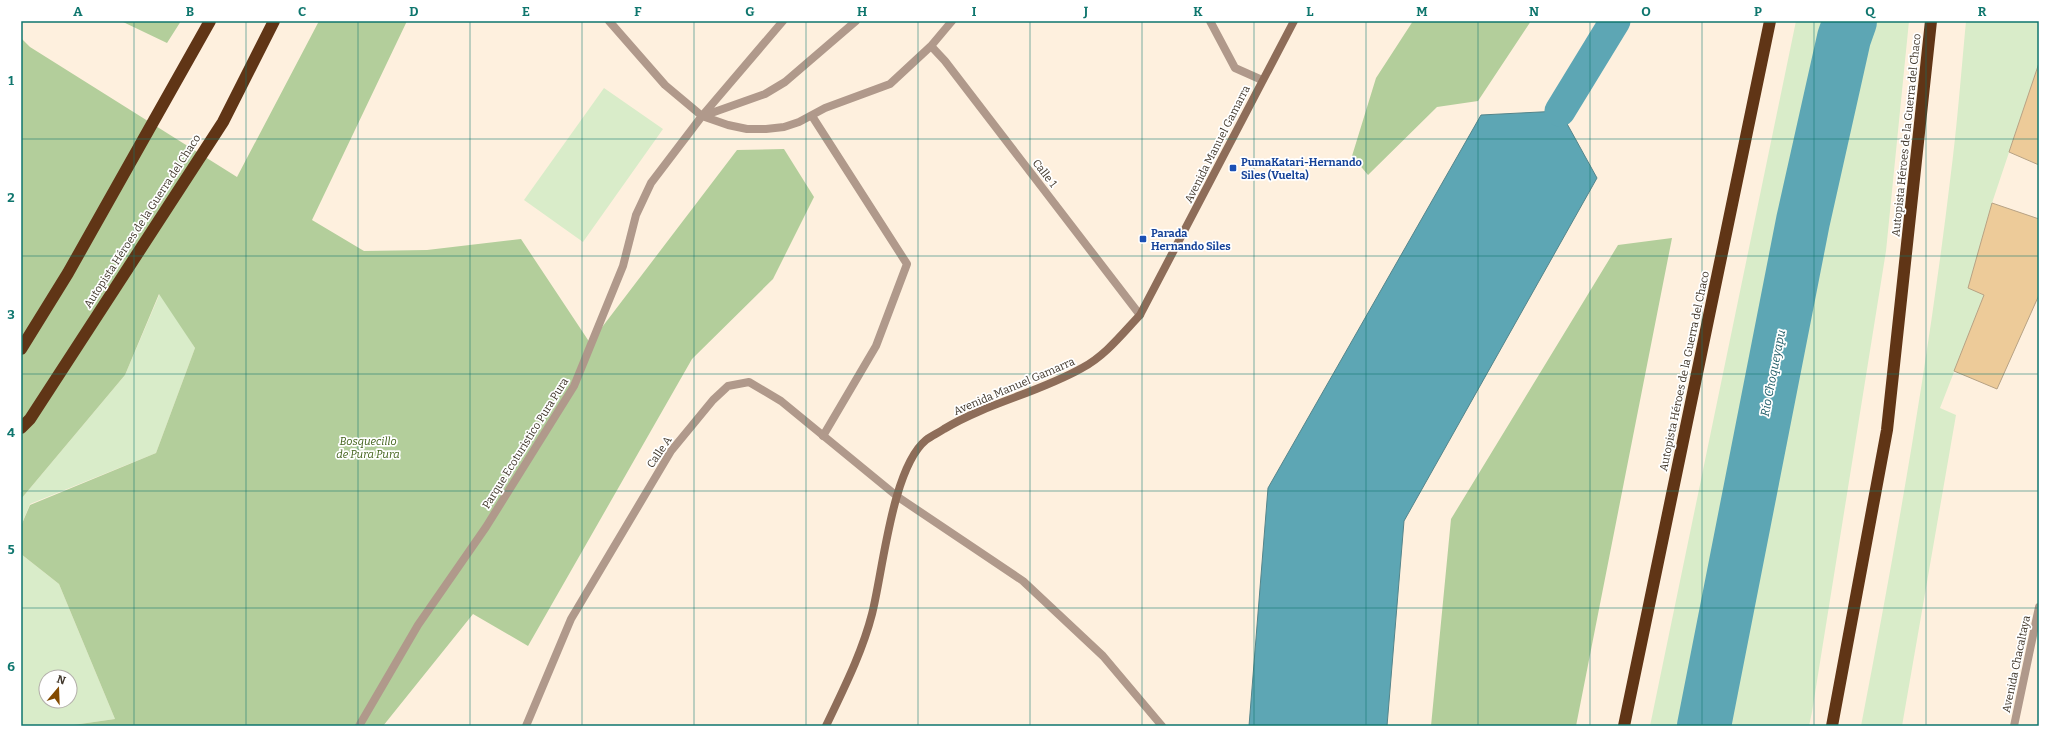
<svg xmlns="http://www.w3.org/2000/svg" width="2060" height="747" font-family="Bitter,serif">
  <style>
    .green { fill: #d9ecc9; fill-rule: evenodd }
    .forest { fill: #b3ce9b }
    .water { fill: #5da6b4; stroke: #54858b }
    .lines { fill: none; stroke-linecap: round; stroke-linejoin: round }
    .canal { stroke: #5da6b4; stroke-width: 31 }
    .river { stroke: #5da6b4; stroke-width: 54 }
    .building { fill: #edcb99; stroke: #b7a284 }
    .service { stroke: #b0998b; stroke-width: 8 }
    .minor { stroke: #b0998b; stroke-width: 8 }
    .tertiary { stroke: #b0998b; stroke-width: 8 }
    .secondary { stroke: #8e6d59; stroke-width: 8 }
    .motorway { stroke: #603516; stroke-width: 12 }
    .grid { fill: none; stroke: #0f766e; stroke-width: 1; stroke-opacity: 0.55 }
    .transit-dot { fill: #1a4fb4; stroke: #fff; stroke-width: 1.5 }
    .labels { text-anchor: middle; stroke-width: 3.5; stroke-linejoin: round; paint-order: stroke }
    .street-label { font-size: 11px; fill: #40372b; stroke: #fff }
    .transit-label { font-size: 11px; font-weight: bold; fill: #164399; stroke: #fff; text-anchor: start }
    .park-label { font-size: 11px; font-style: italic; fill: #406119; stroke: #fff }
    .water-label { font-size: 12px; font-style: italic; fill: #1c5a65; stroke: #fff }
    .neatline { fill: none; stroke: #0f766e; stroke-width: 1.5 }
    .grid-label { font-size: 13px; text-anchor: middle; font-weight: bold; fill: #0f766e }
  </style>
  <rect width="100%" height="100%" fill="#fef0de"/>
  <path class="green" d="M1796 21H1831L1681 726H1650Z
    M1871 21H1909L1886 251 1812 712 1809 726H1719L1843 132Z
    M1966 21H2039V63L1992 203 1969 287 1984 295 1940 408 1956 415 1902 726H1861C1896 545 1928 364 1950 181 1957 128 1961 74 1966 21Z
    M604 88 663 129 583 242 524 200Z
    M160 293 195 348 156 453 30 504 21 526V499L125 375Z
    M21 554 59 584 115 719 66 726H21ZM46 677H70V701H46Z"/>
  <path class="forest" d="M121 21H181L167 43Z
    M319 21H407L312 220 364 251 427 250 521 239 590 343 737 150 784 149 814 197 773 279 692 359 528 646 473 614 383 726H66L115 719 59 584 21 554V526L30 505 156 453 195 348 159 294 125 375 21 499V38L30 47 237 177Z
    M1413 21H1531L1478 101 1437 107 1368 175 1352 156 1376 78Z
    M1672 238 1576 726H1431L1451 519 1618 245Z"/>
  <path class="water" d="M1560 111 1597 178 1404 521 1387 726H1249L1268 488 1481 115Z"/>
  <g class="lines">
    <path class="canal" d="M1560 111 1615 21"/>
    <path class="river" d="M1704 726 1803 221 1844 38 1850 21"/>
  </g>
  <path class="building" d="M2039 63V165L2009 152Z
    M1992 203 2039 219V295L1997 389 1954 371 1984 295 1968 288Z"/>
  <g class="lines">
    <path class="service" d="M812 116 907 264 876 346 823 436"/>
    <path class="minor" d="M609 21 665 85 702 116 728 125 747 129H766L784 127 799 122 825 108 890 84 931 46 952 21
      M1210 21 1235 68 1262 80
      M931 46 945 61 1140 315
      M703 116 765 94 785 82 856 21
      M359 726 418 625 486 527 574 386 623 266 636 215 651 183 702 116 783 21
      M526 726 571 619 671 451 713 400 728 386 749 382 781 401 898 497 1023 581 1103 656 1162 726"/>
    <path class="tertiary" d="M2014 726 2039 607"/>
    <path class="secondary" d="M826 726C843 690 862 653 872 614 883 571 892 468 926 440 931 436 938 433 944 429 987 403 1038 393 1082 368 1105 356 1122 334 1140 315L1294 21"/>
    <path class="motorway" d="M21 349 68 273 210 21
      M21 428 30 419 223 122 274 21
      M1624 726 1770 21
      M1832 726 1887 430 1931 21"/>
  </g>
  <path class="grid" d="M134 21V726M246 21V726M358 21V726M470 21V726M582 21V726M694 21V726M806 21V726M918 21V726M1030 21V726M1142 21V726M1254 21V726M1366 21V726M1478 21V726M1590 21V726M1702 21V726M1814 21V726M1926 21V726M21 139H2039M21 256H2039M21 374H2039M21 491H2039M21 608H2039"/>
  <g class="transit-dot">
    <rect x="1229" y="164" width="8" height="8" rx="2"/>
    <rect x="1139" y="235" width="8" height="8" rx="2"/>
  </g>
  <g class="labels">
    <g class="street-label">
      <text transform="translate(1906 135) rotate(-84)" y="4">Autopista Héroes de la Guerra del Chaco</text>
      <text transform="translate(1217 144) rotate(-63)" y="4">Avenida Manuel Gamarra</text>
      <text transform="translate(1045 173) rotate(52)" y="4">Calle 1</text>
      <text transform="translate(142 221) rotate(-57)" y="4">Autopista Héroes de la Guerra del Chaco</text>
      <text transform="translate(1684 371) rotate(-78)" y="4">Autopista Héroes de la Guerra del Chaco</text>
      <text transform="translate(1014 386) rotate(-23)" y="4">Avenida Manuel Gamarra</text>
      <text transform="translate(525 443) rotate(-58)" y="4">Parque Ecoturistico Pura Pura</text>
      <text transform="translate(659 452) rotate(-56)" y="4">Calle A</text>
      <text transform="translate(2016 664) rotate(-78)" y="4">Avenida Chacaltaya</text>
    </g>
    <g class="transit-label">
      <text x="1241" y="166">PumaKatari-Hernando<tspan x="1241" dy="13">Siles (Vuelta)</tspan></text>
      <text x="1151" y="237">Parada<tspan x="1151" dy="13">Hernando Siles</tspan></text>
    </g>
    <g class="park-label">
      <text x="368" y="445">Bosquecillo<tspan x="368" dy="13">de Pura Pura</tspan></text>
    </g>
    <g class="water-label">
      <text transform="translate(1773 373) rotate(-79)" y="4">Río Choqueyapu</text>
    </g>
  </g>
  <rect width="2060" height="747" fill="none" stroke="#ffffff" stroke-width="44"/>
  <g transform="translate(58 689) rotate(19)"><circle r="19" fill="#ffffff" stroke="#b3afaa"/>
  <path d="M0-3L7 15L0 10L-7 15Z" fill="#834a00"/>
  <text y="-6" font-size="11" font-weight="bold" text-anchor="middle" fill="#40372b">N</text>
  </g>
  <rect x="22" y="22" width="2016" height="703" class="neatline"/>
  <g class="grid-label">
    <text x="78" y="16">A</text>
    <text x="190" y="16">B</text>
    <text x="302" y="16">C</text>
    <text x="414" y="16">D</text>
    <text x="526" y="16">E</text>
    <text x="638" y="16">F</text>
    <text x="750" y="16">G</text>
    <text x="862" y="16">H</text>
    <text x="974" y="16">I</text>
    <text x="1086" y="16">J</text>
    <text x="1198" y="16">K</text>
    <text x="1310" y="16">L</text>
    <text x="1422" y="16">M</text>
    <text x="1534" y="16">N</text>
    <text x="1646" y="16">O</text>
    <text x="1758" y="16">P</text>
    <text x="1870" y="16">Q</text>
    <text x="1982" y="16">R</text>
    <text x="11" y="85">1</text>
    <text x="11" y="202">2</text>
    <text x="11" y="319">3</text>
    <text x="11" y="437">4</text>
    <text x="11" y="554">5</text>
    <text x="11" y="671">6</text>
  </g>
</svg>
